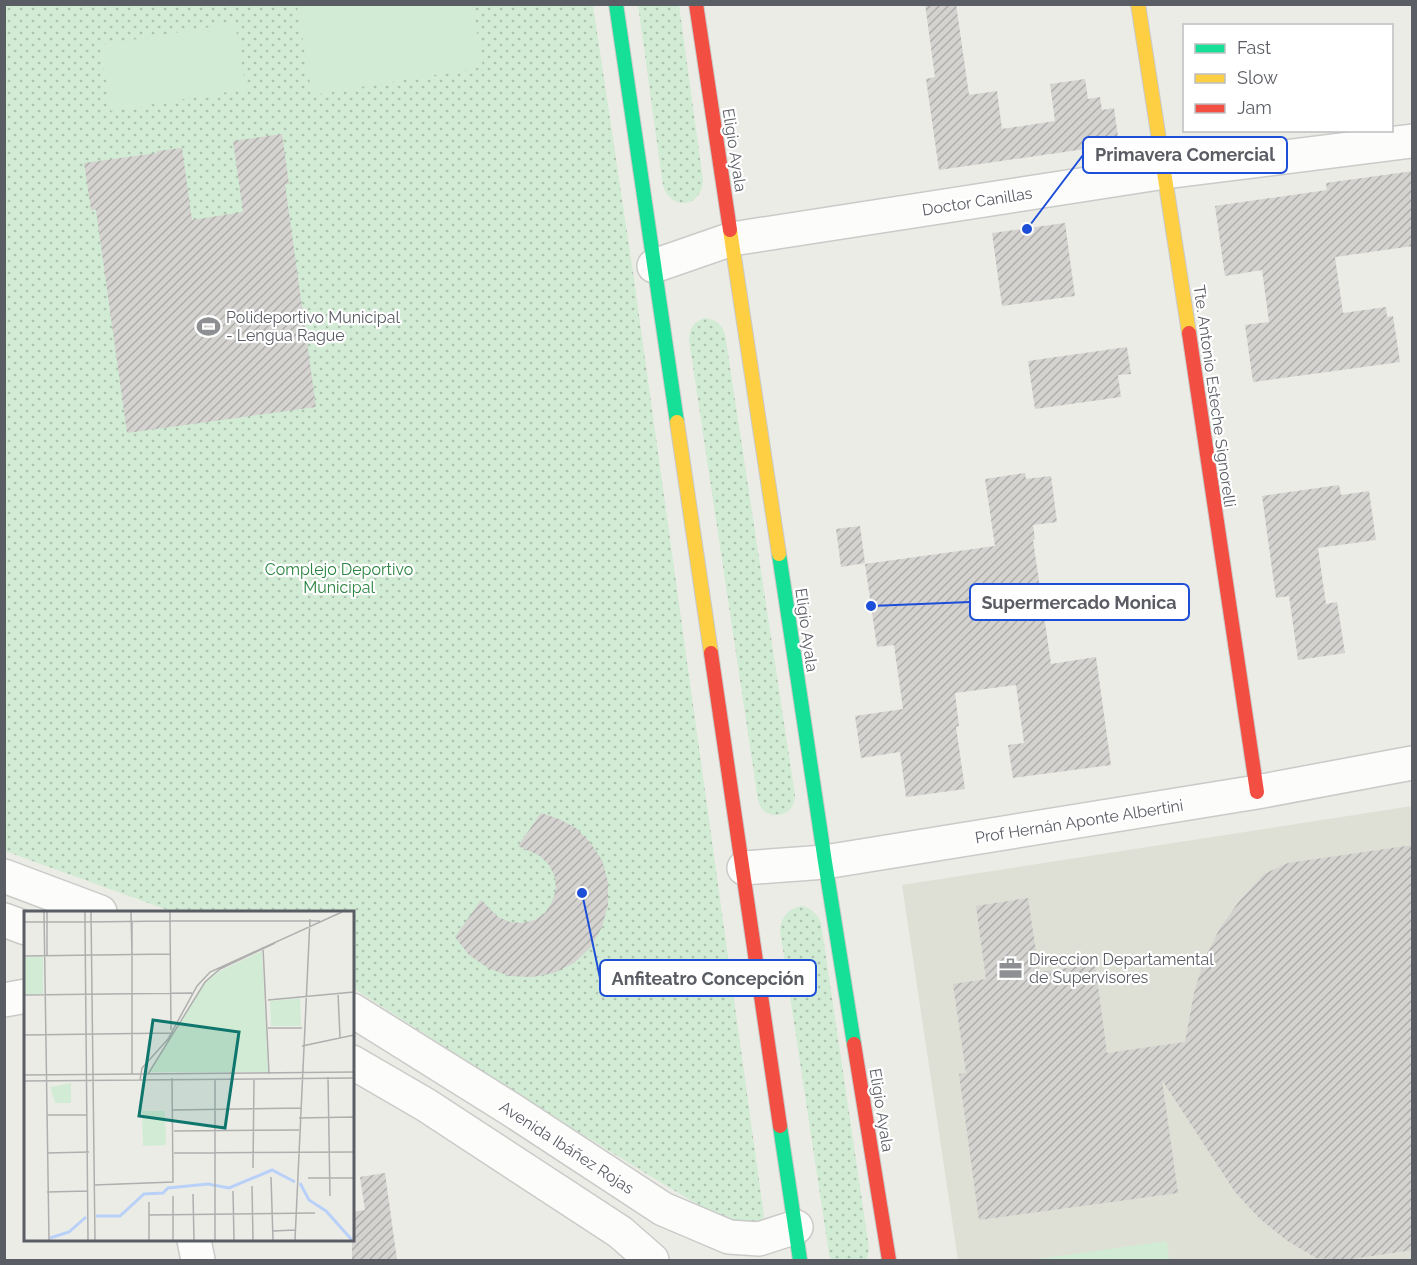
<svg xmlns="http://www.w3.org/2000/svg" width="1417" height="1265" font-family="Raleway,sans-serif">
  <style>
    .education { fill: #dfe0d5 }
    .park { fill: url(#park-dots) }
    .pitch { fill: #d2ebd4 }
    .building { fill: url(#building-hatch) }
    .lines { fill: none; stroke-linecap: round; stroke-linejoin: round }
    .street-casing { stroke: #cacac9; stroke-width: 36 }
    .fast-casing { stroke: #c9c9c9; stroke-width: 16 }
    .slow-casing { stroke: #c9c9c9; stroke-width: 16 }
    .jam-casing { stroke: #c9c9c9; stroke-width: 16 }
    .street { stroke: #fcfcfb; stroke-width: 33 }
    .fast { stroke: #16e098; stroke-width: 14 }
    .slow { stroke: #ffcf43; stroke-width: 14 }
    .jam { stroke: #f24e42; stroke-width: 14 }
    .labels { text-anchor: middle; stroke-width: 4.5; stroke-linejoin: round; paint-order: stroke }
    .street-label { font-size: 16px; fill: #5b5d65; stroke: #fff }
    .poi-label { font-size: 16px; fill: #5b5d65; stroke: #fff; text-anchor: start }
    .park-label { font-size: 16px; fill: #2b8441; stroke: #fff }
    .inset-river { fill: none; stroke: #b9d1f8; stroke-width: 3 }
    .inset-road { fill: none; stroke: #aeafae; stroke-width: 1.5 }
    .view { fill: #0f766e; fill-opacity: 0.15; stroke: #0f766e; stroke-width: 3 }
    .inset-edge { fill: none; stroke: #5b5d65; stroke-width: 3 }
    .leader { fill: none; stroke: #1d4ed8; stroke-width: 2 }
    .callout-dot { fill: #1d4ed8; stroke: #fff; stroke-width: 2 }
    .callout { fill: #fff; stroke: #1d4ed8; stroke-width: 2 }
    .callout-label { font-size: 18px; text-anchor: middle; font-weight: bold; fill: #5b5d65 }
  </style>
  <defs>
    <pattern id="park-dots" width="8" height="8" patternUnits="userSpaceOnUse" patternTransform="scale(1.5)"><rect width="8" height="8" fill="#d2ebd4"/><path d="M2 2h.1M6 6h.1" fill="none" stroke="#adc2b0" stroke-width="1.8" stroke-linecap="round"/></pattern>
    <pattern id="building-hatch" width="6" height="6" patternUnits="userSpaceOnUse" patternTransform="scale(1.5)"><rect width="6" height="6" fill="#d4d3d0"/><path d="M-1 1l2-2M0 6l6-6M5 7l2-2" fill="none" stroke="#afaeac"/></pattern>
  </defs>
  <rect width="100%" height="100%" fill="#ecece6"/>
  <path class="education" d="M1412 806V1260H958L902 885Z"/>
  <path class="park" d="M4 5H593L633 272 764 1216 759 1225 740 1226 704 1208 670 1188 557 1119 353 988 352 912H173L5 851Z
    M638 5H679L703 180C702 207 672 212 663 186Z
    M704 318C716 320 721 323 725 334L795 795C795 797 794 803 793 805 788 816 771 819 762 809 761 808 759 802 758 800L689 340C690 327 693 323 704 318Z
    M802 906C812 909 817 913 821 923L869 1248 867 1260H831L829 1254 780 930C782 915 788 909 802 906Z"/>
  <path class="pitch" d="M309 4 472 5 483 67 312 95 297 6Z
    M235 23 246 89 111 111 100 45Z
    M1167 1241 1169 1260H1029Z"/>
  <path class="building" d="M925 4H956L969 95 997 91 1002 129 1055 121 1050 84 1085 79 1088 99 1100 97 1102 110 1114 108 1119 144 939 170 926 79 935 77Z
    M282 134 289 184H285L316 407 127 433 96 210H91L84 163 157 153V151L182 148 192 220 243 212 233 141Z
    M1413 171V246L1335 257 1343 313 1386 307 1387 317 1393 316 1400 362 1253 382 1245 325 1269 322 1262 270 1225 276 1215 206 1327 190 1326 183Z
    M1065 223 1075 296 1002 306 992 233Z
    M1127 347 1131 374 1118 375 1121 397 1035 409 1028 361Z
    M1025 473 1026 479 1051 476 1057 522 1033 525 1035 539 1033 540 1051 664 1096 657 1111 765 1013 778 1008 745 1024 743 1016 685 955 693 959 726 956 727 965 789 906 797 900 752 861 758 855 716 903 709 894 645 877 647 865 564 995 546 985 479Z
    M1339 485 1341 495 1369 491 1376 540 1318 548 1326 604 1337 602 1345 653 1298 660 1289 596 1276 598 1262 496Z
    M860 526 865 563 841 567 836 529Z
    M541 813 559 819 576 828 589 841 602 860 608 882V905L602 927 591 947 574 963 554 973 532 977 509 976 488 968 469 955 455 937 481 900 498 917 510 922 522 923 535 920 545 913 552 902 556 890 555 877 549 865 540 856 518 846Z
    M1413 845V1250L1345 1260 1316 1258 1286 1240 1259 1218 1235 1192 1162 1080 1178 1193 979 1220 959 1074 966 1073 953 984 986 979 976 906 1028 898 1039 972 1095 964 1107 1053 1185 1042 1194 993 1204 960 1220 928 1240 900 1264 874 1288 863Z
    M385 1173 397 1260H352V1212L365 1210 360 1177Z"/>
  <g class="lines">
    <defs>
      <path id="street" d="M654 266 732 239 1165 172 1412 141
        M744 868 825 862 1257 792 1412 763
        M4 876 100 912
        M4 920 26 928
        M4 1000 26 996
        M352 1010 512 1110 663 1209 729 1237 759 1239 796 1227
        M352 1062 426 1105 620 1232 652 1260
        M194 1240 198 1260"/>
      <path id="fast" d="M616 4 677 422
        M779 554 825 862 854 1044
        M780 1126 800 1260"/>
      <path id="slow" d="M1138 4 1189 333
        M730 230 779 554
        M677 422 711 653"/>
      <path id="jam" d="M696 4 730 230
        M1189 333 1257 792
        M711 653 780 1126
        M854 1044 889 1260"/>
    </defs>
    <use href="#street" class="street-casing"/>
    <use href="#fast" class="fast-casing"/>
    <use href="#slow" class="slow-casing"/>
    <use href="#jam" class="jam-casing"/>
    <use href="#street" class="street"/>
    <use href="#fast" class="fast"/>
    <use href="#slow" class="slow"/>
    <use href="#jam" class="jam"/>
  </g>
  <defs>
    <symbol id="stadium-bare" viewBox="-9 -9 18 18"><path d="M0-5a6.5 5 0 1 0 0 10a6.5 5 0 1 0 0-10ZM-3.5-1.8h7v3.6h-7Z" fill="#8e8f92" stroke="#fff" stroke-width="2.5" paint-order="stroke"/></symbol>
    <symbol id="office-bare" viewBox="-9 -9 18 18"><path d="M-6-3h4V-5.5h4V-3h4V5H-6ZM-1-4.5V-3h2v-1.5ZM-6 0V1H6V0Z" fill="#8e8f92" stroke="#fff" stroke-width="2.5" paint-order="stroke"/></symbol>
  </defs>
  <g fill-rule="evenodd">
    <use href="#stadium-bare" x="192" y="310" width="33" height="33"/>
    <use href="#office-bare" x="994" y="952" width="33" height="33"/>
  </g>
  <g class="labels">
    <g class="street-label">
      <text transform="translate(735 150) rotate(81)" y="6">Eligio Ayala</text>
      <text transform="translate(977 201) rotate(-9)" y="6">Doctor Canillas</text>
      <text transform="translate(1215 396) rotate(82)" y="6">Tte. Antonio Esteche Signorelli</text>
      <text transform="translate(807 630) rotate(82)" y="6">Eligio Ayala</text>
      <text transform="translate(1079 821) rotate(-9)" y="6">Prof Hernán Aponte Albertini</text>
      <text transform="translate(882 1110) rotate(81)" y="6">Eligio Ayala</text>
      <text transform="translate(567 1147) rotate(33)" y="6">Avenida Ibáñez Rojas</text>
    </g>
    <g class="poi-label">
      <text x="226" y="323">Polideportivo Municipal<tspan x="226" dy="18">- Lengua Rague</tspan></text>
      <text x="1029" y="965">Direccion Departamental<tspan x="1029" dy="18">de Supervisores</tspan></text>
    </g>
    <g class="park-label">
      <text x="339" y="575">Complejo Deportivo<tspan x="339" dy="18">Municipal</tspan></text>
    </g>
  </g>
  <g transform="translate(24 911)">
    <rect width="330" height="330" fill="#ecece6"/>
    <path d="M238 40 244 161H125L181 71 196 60ZM0 46H19V83H0ZM276 87 277 115H247L246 90Z" fill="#d2ebd4"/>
    <path d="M207 76H229V112L207 113ZM47 172V192H31L26 176ZM118 200H141L142 234 119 235Z" fill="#d2ebd4"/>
    <path class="inset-river" d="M276 272 285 289 302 300 328 329M72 305H96L120 283 139 282 144 277 184 273 205 277 248 259 271 271M26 327 45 321 62 306"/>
    <path class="inset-road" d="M20 1 25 329M23 1V45M61 1V11L146 10V1M67 1 71 329M107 1 108 44M108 10V164M0 11H61L64 329M239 36 245 163M0 45 146 43M314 82 316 126M0 84 168 82M244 89 330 81M244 117H278M147 119 146 10H296M0 124 149 122M278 135 330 124M124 163 181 71 196 58 251 32M0 164 330 161M304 166 306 285M116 169 118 157 144 128 173 75 186 61 318 1M0 170 330 167M149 199 277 197M23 204H63M330 206V226M275 207 330 206M150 220 275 219M23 242 65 241M150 242 330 241M229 257 230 168M247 266 249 329M284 267H330M70 274 149 271 148 167M228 275 229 329M209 280 210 329M23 281 64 280M169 283 170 329M125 304 291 302M249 320 271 319M125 329V291M149 329V285M191 329V168M271 329 286 8"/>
    <path class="view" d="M129 109 215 121 201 217 115 205Z"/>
    <rect width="330" height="330" class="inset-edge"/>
  </g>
  <path class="leader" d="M1027 229L1083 155M871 606L970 602M582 893L600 978"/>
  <g class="callout-dot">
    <circle cx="1027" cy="229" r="6"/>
    <circle cx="871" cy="606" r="6"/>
    <circle cx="582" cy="893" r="6"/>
  </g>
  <g class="callout">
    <rect x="1083" y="137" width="204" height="36" rx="6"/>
    <rect x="970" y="584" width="219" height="36" rx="6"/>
    <rect x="600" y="960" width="216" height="36" rx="6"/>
  </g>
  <g class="callout-label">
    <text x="1185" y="161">Primavera Comercial</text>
    <text x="1079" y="609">Supermercado Monica</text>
    <text x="708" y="985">Anfiteatro Concepción</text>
  </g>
  <rect width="1417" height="1265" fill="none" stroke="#5b5d65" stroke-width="12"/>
  <rect x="1183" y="24" width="210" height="108" fill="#ffffff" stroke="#bdbec1" stroke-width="1.5"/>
  <rect x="1195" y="44" width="30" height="9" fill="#16e098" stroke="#bdbec1" stroke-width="1.5"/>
  <text x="1237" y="54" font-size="18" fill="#5b5d65">Fast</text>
  <rect x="1195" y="74" width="30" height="9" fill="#ffcf43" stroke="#bdbec1" stroke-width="1.5"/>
  <text x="1237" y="84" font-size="18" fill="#5b5d65">Slow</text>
  <rect x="1195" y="104" width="30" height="9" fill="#f24e42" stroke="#bdbec1" stroke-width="1.5"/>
  <text x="1237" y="114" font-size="18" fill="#5b5d65">Jam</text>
</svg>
